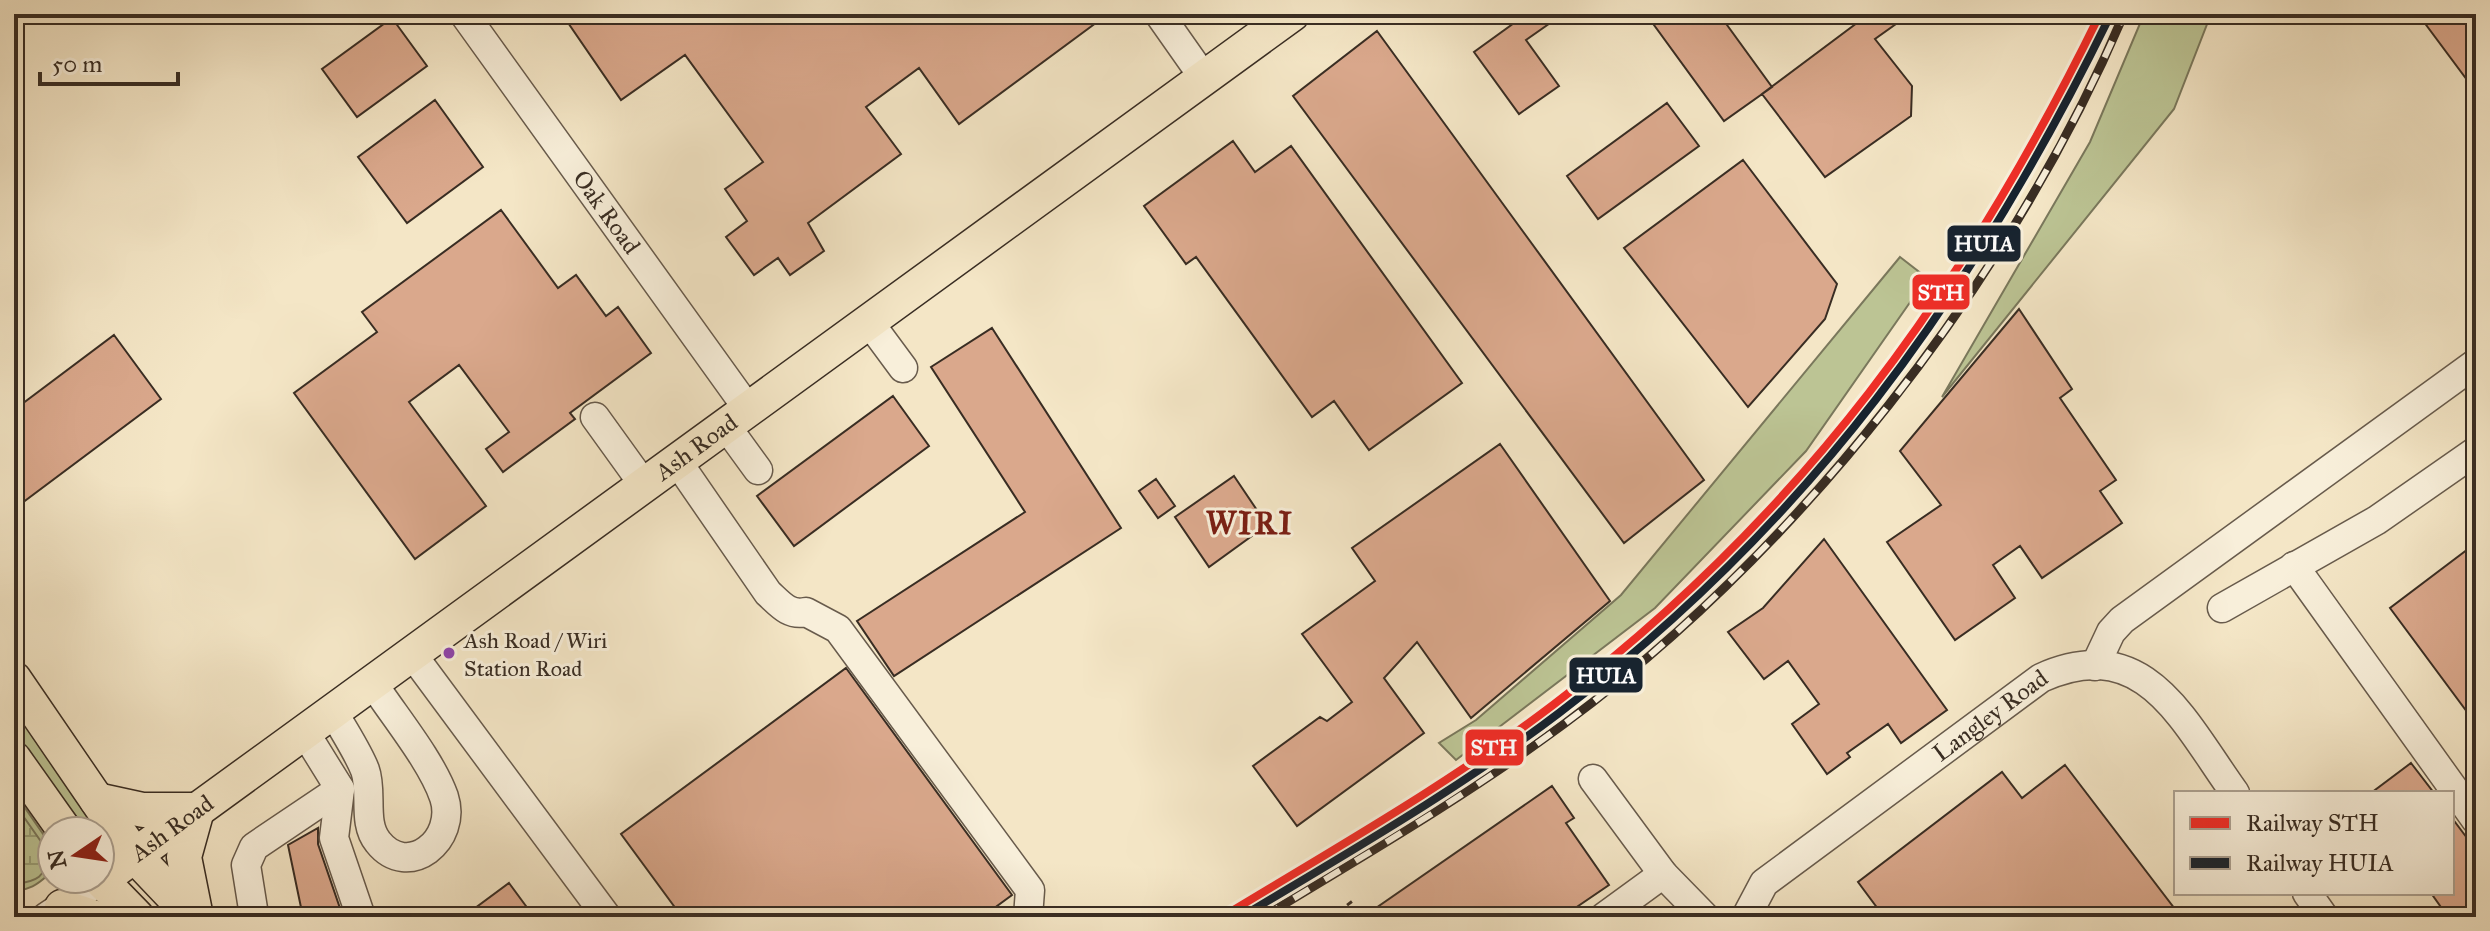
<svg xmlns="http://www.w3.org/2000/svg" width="2490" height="931" font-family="'IM FELL Great Primer',serif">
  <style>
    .green { fill: #bcc494; stroke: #7a785c; stroke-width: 2 }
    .wetland { fill: url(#wetland-marsh); stroke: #7a785c; stroke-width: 2 }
    .building { fill: #daa88c; stroke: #392d23; stroke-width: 2 }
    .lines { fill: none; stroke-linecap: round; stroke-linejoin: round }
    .minor-casing { stroke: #685b4c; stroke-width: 31 }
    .major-casing { stroke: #392d23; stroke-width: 37 }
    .path { stroke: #392d23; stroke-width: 3; stroke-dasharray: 6 4; stroke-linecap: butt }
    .minor { stroke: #f8efda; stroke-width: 28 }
    .major { stroke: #f4e6c6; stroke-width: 34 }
    .rail-casing { stroke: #392d23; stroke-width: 9 }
    .rail { stroke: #f8efda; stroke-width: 6; stroke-dasharray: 18; stroke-linecap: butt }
    .rail-1-casing { stroke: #f8efda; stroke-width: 14 }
    .rail-2-casing { stroke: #f8efda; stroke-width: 14 }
    .rail-1 { stroke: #ee2e27; stroke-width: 8 }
    .rail-2 { stroke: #17232f; stroke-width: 8 }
    .bus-dot { fill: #8e44ad; stroke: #f8efda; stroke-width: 3 }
    .labels { text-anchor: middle; stroke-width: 6; stroke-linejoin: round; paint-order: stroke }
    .bus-label { font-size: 22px; fill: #392d23; stroke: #f8efda; text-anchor: start }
    .street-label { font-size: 24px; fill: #392d23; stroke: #f8efda }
    .district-label { font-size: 32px; font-weight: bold; letter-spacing: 2px; fill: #7a1f14; stroke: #f8efda }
    .line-badge { stroke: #f8efda; stroke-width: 3 }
    .badge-label { font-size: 22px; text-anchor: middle; font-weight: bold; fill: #fff }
  </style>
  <defs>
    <pattern id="wetland-marsh" width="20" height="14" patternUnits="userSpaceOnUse" patternTransform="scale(2)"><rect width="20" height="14" fill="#bcc494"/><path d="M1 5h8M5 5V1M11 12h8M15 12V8" fill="none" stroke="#9aa078"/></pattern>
  </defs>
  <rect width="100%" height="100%" fill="#f4e6c6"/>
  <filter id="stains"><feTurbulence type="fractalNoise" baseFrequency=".0025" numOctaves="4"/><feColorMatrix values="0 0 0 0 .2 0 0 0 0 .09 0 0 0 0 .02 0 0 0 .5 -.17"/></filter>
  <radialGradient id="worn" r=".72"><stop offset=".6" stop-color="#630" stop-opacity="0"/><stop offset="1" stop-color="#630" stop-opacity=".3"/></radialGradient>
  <path class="green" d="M2144 14H2211L2174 109 1942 397 2090 142Z
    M1900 257 1927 278 1806 451 1655 608 1456 760 1439 743 1476 720 1621 595Z
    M20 722C50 743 97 806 103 842L100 831H88L24 752 15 729Z
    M14 792 52 847 48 875C39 883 27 893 14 888Z"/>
  <path class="wetland" d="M14 803 49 853C46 877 37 882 14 884Z"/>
  <path class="building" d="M562 14H1108L959 124 919 68 866 107 901 154 808 223 824 251 790 275 778 258 754 275 726 237 747 221 725 189 763 162 685 55 621 100Z
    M1507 14H1563L1526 40 1559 86 1519 114 1474 52 1514 23Z
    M1646 14H1719L1772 87 1724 121Z
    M1869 14H1910L1875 39 1912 86 1911 116 1825 177 1762 94Z
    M2418 14H2476V92Z
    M392 18 427 66 357 117 322 69Z
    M1377 31 1704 480 1624 543 1293 96Z
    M435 100 483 167 407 223 358 157Z
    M1667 103 1699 146 1598 219 1567 176Z
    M1233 141 1255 172 1291 146 1462 383 1369 450 1334 401 1312 417 1196 257 1186 264 1144 206Z
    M1743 160 1837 284 1825 319 1748 407 1624 248Z
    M501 210 558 288 576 275 606 316 618 307 651 353 570 413 575 419 503 472 486 449 509 432 459 365 409 402 486 506 415 559 294 393 377 332 362 312Z
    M2019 309 2072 389 2060 398 2116 480 2100 491 2122 523 2042 578 2020 546 1993 565 2015 598 1955 640 1887 542 1941 505 1900 451Z
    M992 328 1121 528 894 676 857 621 1025 512 931 367Z
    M114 335 161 399 14 509V452L23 446 14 434V410Z
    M893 396 929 446 794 546 757 496Z
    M1500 444 1610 601 1471 718 1417 642 1384 678 1424 733 1297 826 1253 766 1320 717 1327 721 1352 702 1302 634 1375 581 1352 548Z
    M1234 476 1267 525 1209 567 1175 517Z
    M1156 479 1175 506 1158 518 1139 491Z
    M1824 539 1947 710 1901 743 1888 724 1847 753 1850 757 1827 774 1792 724 1819 704 1788 661 1764 679 1728 632 1763 608Z
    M2476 543V724L2390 608Z
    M846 668 1012 895 982 917H682L621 834Z
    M2411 763 2434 793H2371Z
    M2065 765 2181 917H1884L1858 882 2002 772 2022 798Z
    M1552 786 1574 818 1566 823 1609 885 1562 917H1363Z
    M2452 818 2476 850V917H2448L2431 893H2452Z
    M318 828V844L343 917H303L288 845Z
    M509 883 534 917H463Z"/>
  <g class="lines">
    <defs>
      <g id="minor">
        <path id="s1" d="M464 14 748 409"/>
        <path d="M1159 14 1204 78"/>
        <path d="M869 322 903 368"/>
        <path d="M595 417 644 485"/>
        <path d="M726 426 758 470"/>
        <path d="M677 461 768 593C780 604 789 616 806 612L838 629 1030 890 1028 917"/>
        <path d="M2294 566 2476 820"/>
        <path d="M2222 608 2377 520 2476 451"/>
        <path d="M412 654 607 917"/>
        <path d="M2095 666 2111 632 2122 620 2476 363"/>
        <path d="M333 711C343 730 357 750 365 770 373 792 362 823 378 842 408 880 458 840 444 797 431 760 394 716 372 682"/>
        <path d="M304 731 340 789 334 838 361 917"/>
        <path d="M1593 779 1663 874 1705 917"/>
        <path d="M2307 893 2324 917"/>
        <path d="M253 909 246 865 254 847 340 789"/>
        <path d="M46 917 101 880"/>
        <path d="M1604 917 1663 874"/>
        <path id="s2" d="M1746 917 1764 883 2041 678C2145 631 2183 721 2235 793"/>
      </g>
      <g id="major">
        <path d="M14 679 135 856 193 917"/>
        <path d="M14 759 65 831"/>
        <path d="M97 800 143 810H197"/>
        <path d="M100 879 137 917"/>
        <path id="s3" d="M101 880 1292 14"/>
        <path d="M62 907 92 917"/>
        <path d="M196 917 184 857 197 810"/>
      </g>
    </defs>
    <use href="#minor" class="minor-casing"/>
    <use href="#major" class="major-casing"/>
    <path class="path" d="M1331 917 1354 900"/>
    <use href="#minor" class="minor"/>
    <use href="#major" class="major"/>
    <defs>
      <path id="rail" d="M1263 917C1365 855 1468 795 1564 724 1799 550 2009 283 2124 14"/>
    </defs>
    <use href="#rail" class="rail-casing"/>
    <use href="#rail" class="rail"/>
    <defs>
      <path id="rail-1" d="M1222 917C1334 849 1449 784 1553 705 1802 516 1964 292 2100 14"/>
      <path id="rail-2" d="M1241 917C1349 852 1459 789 1559 713 1808 524 1972 297 2109 18"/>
    </defs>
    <use href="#rail-1" class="rail-1-casing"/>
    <use href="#rail-2" class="rail-2-casing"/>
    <use href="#rail-1" class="rail-1"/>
    <use href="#rail-2" class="rail-2"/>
  </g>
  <circle class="bus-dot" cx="449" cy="653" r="7"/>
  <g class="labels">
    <g class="bus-label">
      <text x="464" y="648">Ash Road / Wiri<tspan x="464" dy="28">Station Road</tspan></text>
    </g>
    <g class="street-label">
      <text dy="8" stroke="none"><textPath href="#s1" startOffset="244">Oak Road</textPath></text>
      <text dy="8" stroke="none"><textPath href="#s3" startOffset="736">Ash Road</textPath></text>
      <text dy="8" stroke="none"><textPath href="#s2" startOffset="320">Langley Road</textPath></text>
      <text dy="8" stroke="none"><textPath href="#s3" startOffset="88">Ash Road</textPath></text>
    </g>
    <g class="district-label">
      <text x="1250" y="534">WIRI</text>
    </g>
  </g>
  <g class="line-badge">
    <rect x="1946" y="224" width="76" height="39" rx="8" fill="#17232f"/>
    <rect x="1911" y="273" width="60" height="38" rx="8" fill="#ee2e27"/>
    <rect x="1568" y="656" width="76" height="38" rx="8" fill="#17232f"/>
    <rect x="1464" y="728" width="61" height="39" rx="8" fill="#ee2e27"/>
  </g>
  <g class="badge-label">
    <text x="1984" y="251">HUIA</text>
    <text x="1941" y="300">STH</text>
    <text x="1606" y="683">HUIA</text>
    <text x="1494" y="755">STH</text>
  </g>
  <rect width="2490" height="931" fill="none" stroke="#f4e6c6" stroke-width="48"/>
  <rect x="16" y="16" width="2458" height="899" fill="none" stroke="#392d23" stroke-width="4"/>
  <rect x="24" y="24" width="2442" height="883" fill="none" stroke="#392d23" stroke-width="2"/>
  <rect x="2174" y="791" width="280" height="104" fill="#f8efda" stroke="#aca191" stroke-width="2"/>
  <rect x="2190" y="817" width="40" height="12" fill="#ee2e27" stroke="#aca191" stroke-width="2"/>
  <text x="2246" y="831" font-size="24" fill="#392d23">Railway STH</text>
  <rect x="2190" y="857" width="40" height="12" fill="#17232f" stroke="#aca191" stroke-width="2"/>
  <text x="2246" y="871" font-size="24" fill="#392d23">Railway HUIA</text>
  <g transform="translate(76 855) rotate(257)"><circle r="38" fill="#f8efda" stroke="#aca191" stroke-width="2"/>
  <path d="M0-6L14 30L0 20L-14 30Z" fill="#8f2418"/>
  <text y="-12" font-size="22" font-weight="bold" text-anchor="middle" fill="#392d23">N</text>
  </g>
  <path d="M40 72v12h138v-12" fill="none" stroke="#392d23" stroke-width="4"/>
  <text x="52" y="72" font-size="24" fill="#392d23" stroke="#f8efda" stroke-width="6" paint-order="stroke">50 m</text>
  <rect width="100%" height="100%" filter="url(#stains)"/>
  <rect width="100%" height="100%" fill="url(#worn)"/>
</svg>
